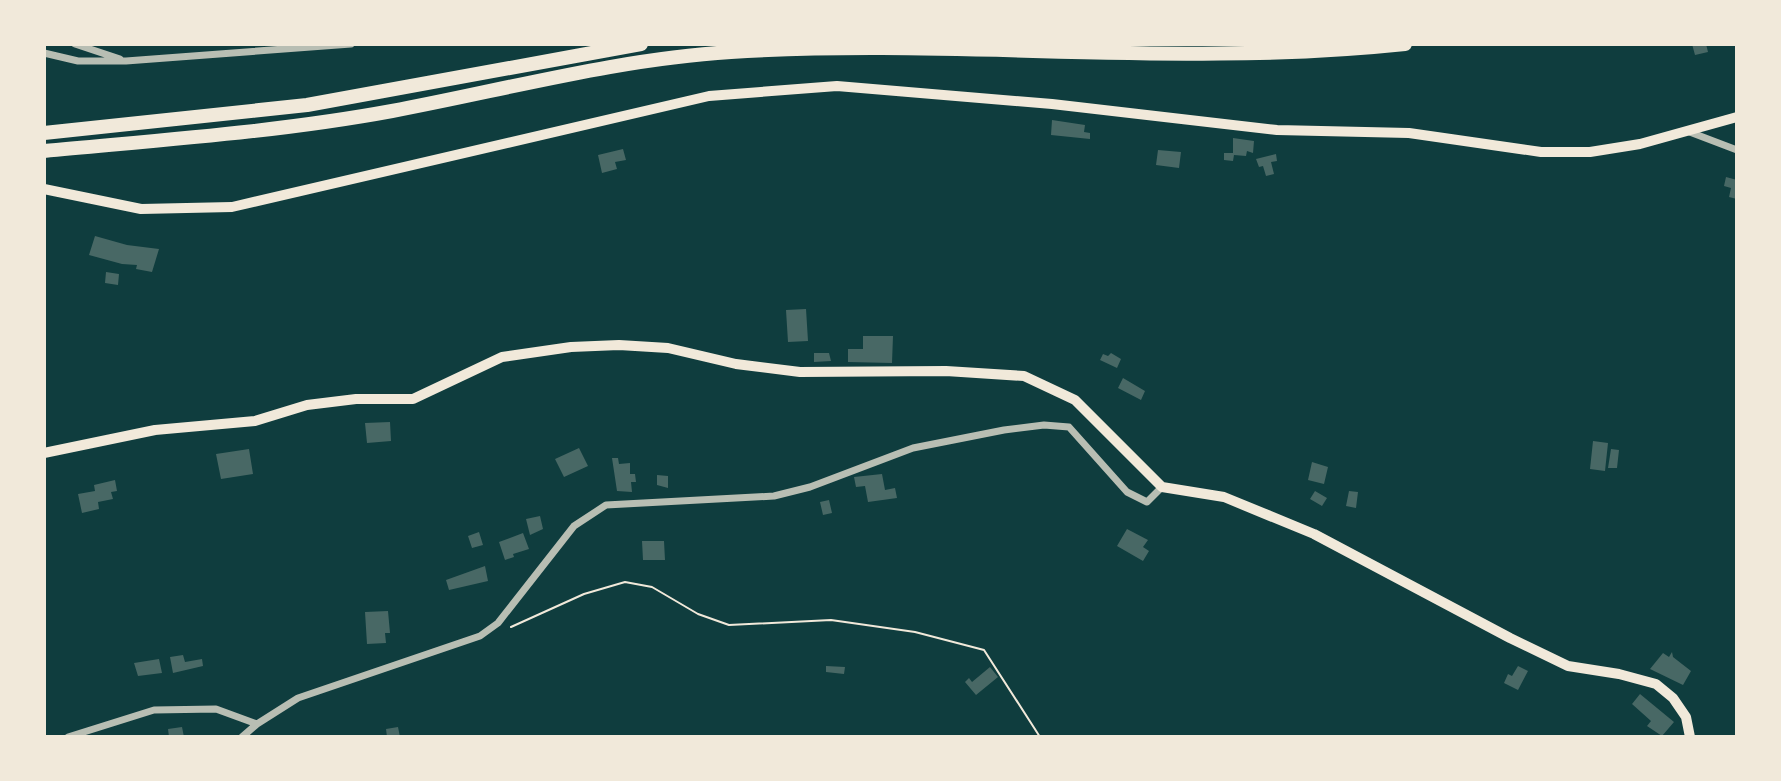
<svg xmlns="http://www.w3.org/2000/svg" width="1781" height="781" font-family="'IBM Plex Sans',sans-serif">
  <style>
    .building { fill: #486865 }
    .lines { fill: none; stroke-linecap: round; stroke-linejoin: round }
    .path { stroke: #f1e9da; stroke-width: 2 }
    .minor { stroke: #b8beb3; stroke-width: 7 }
    .secondary { stroke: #f1e9da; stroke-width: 10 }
    .motorway { stroke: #f1e9da; stroke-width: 14 }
  </style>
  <rect width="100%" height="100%" fill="#0f3d3e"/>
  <path class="building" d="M1692 44H1706L1708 52 1695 55Z
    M1052 120 1085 125 1084 132 1090 133V139L1051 135Z
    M1233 138 1254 141 1253 153 1247 151 1246 156 1234 155 1233 161 1224 160V153H1233Z
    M623 149 626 160 615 162 617 169 602 173 598 155Z
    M1158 150 1181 152 1179 168 1156 165Z
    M1276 154 1277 161 1271 162 1274 174 1266 176 1263 166 1259 167 1256 159Z
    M1726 177 1737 180V199L1729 197 1731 188 1724 186Z
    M95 236 127 245 159 249 152 272 136 269 137 265 122 264 89 255Z
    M106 272 119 274 118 285 105 283Z
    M806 309 808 341 788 342 786 310Z
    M863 336H893L892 363 848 362V349H863Z
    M814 353H829L831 361 814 362Z
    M1111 353 1121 359 1117 368 1100 360 1103 354 1108 356Z
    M1123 378 1145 391 1141 400 1118 388Z
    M390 422 391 441 367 443 365 423Z
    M1593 441 1608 443 1605 471 1590 469Z
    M579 448 588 466 564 477 555 459Z
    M249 449 253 474 221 479 216 454Z
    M1611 449 1619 450 1617 468H1608Z
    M612 458H618L619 464 630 463V474H635L636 482H631L632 492 617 491Z
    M1312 462 1328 467 1324 484 1308 480Z
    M882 474 885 490 895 488 897 498 868 502 865 486 856 487 854 477Z
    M657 475 668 476V488L657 485Z
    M115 480 117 491 111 492 113 499 98 502 99 509 82 513 78 494 95 491 94 485Z
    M1315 491 1327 498 1322 506 1310 499Z
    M1349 491 1358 492 1356 508 1346 506Z
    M829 500 832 513 823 515 820 502Z
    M540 516 543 529 530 535 526 519Z
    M1127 529 1148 540 1143 547 1149 551 1143 561 1117 546Z
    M479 532 483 545 472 548 468 536Z
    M523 533 529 549 513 554 514 557 505 560 499 542Z
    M642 541H664L665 560H643Z
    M485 566 488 581 449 590 446 580Z
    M388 611 390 633H385L386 643 367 644 365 612Z
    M1672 652 1673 657 1691 671 1683 685 1650 669 1663 653 1669 657Z
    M183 655 185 662 202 659 203 666 173 673 170 657Z
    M159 659 162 673 138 676 134 663Z
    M826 666 845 667 844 674 826 672Z
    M1518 666 1528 671 1518 690 1504 683 1508 674 1512 676Z
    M990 667 998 677 976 695 965 682 969 678 972 682Z
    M1640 694 1674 722 1662 736 1647 726 1651 721 1632 704Z
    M182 727 184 737H169L168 729Z
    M398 727 400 737H387L386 729Z"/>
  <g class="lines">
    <path class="path" d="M511 627 584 594 625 582 652 587 698 614 729 625 831 620 915 632 984 650 1040 737"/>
    <path class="minor" d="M75 44 120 59
      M44 53 78 61H126L351 44
      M1687 131 1737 150
      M68 737 154 710 216 709 257 724
      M242 737 257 724 298 698 480 636 498 623 574 526 606 505 774 496 810 487 913 448 1004 430 1044 425 1069 427 1127 492 1147 502 1162 487"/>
    <path class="secondary" d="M44 189 141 209 232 207 709 96 837 86 1052 104 1277 130 1409 133 1541 152H1590L1640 144 1737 117
      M44 453 155 430 255 421 307 405 356 399H413L502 357 571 347 619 345 668 348 736 364 800 372 946 371 1024 376 1075 400 1162 487 1224 497 1314 534 1510 638 1568 666 1619 674 1656 684 1673 698 1686 717 1690 737"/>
    <path class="motorway" d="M44 133 307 105 641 44
      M44 151C160 140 278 132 392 111 504 90 617 59 731 52 955 38 1180 68 1405 44"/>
  </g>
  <rect width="1781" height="781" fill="none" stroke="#f1e9da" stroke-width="92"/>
</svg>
